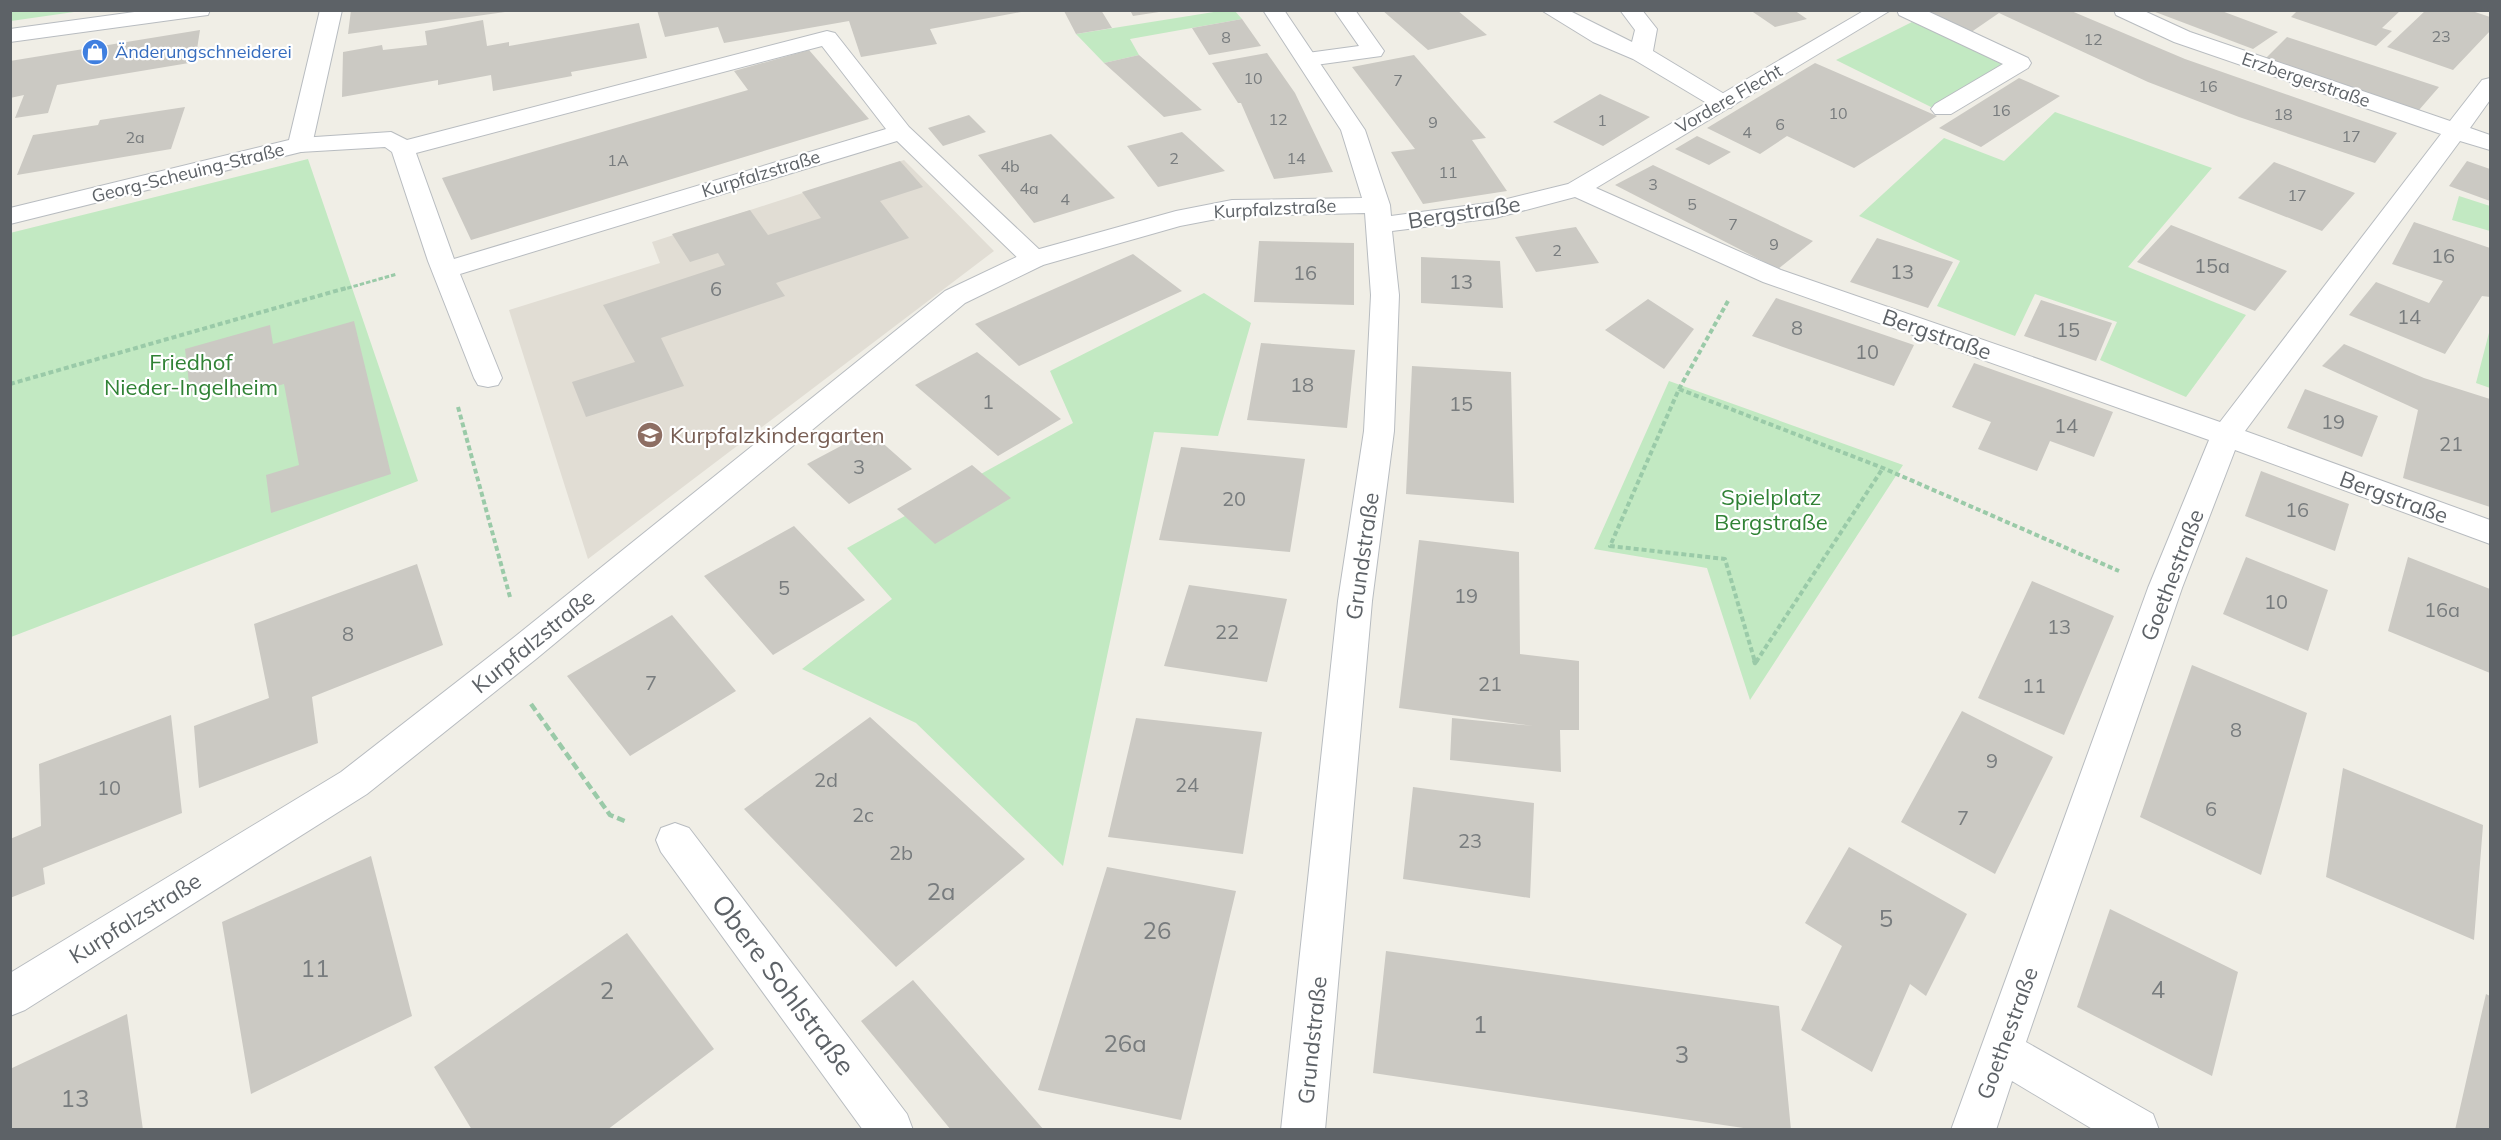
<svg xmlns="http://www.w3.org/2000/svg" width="2501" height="1140" font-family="Mulish,sans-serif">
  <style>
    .education { fill: #e1ddd4 }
    .green { fill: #c2e9c2 }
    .building { fill: #cbc9c3 }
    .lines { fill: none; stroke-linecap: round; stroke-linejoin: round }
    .lane-casing { stroke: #b8bcc0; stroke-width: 2 }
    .street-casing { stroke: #b8bcc0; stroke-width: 2 }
    .path-far2 { stroke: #9acaa8; stroke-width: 3; stroke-dasharray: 4.5 2; stroke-linecap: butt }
    .path-far1 { stroke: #9acaa8; stroke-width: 4; stroke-dasharray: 5 3; stroke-linecap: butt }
    .path { stroke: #9acaa8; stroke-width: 4.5; stroke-dasharray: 8 4; stroke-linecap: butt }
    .lane { fill: #fff; fill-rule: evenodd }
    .street { fill: #fff; fill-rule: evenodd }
    .labels { text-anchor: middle; stroke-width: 4.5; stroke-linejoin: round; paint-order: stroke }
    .far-number-label { font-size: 16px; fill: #787c7e }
    .far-shop-label { font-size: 18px; fill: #366cbe; stroke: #fff; text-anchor: start }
    .far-street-label { font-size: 18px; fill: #5d6267; stroke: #fff }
    .number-label { font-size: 20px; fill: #787c7e }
    .street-label { font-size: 22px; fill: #5d6267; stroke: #fff }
    .park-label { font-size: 22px; fill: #308235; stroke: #fff }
    .education-label { font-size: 22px; fill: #785e54; stroke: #fff; text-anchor: start }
    .near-number-label { font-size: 24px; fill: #787c7e }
    .near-street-label { font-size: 27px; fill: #5d6267; stroke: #fff }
  </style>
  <rect width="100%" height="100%" fill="#f0eee6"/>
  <path class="education" d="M904 160 994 251 588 559 509 310 660 263 652 242Z"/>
  <path class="green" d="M11 10H81V11L11 21Z
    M1220 11H1235L1242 19 1130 39 1139 55 1104 63 1076 34Z
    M1912 22 2009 64 1933 108 1836 60Z
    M2055 112 2212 168 2128 267 2246 315 2186 397 2100 360 2117 322 2035 294 2015 336 1937 306 1960 261 1859 216 1944 138 2004 161Z
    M308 159 418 481 11 637 10 233Z
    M2459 196 2490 206V231L2452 220Z
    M1204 293 1251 323 1218 436 1154 432 1063 866 916 723 802 669 892 599 847 548 1073 423 1050 371Z
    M2490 329V388L2476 383Z
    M1669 381 1903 465 1750 700 1707 568 1594 549Z"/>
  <path class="building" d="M351 10H505V12L348 34Z
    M657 10H1020L1021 12 930 29 937 44 861 57 849 21 724 43 718 27 665 37Z
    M1067 10H1101L1112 28 1076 34 1064 11Z
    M1130 10H1159V12L1133 16Z
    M1382 10H1457L1487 35 1428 50Z
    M1750 10H1794L1807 19 1775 27Z
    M1922 10H2069L2185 59 2397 133 2375 163 2239 117 2148 82 1999 13 1967 35Z
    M2150 10H2219L2278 32 2253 49Z
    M2298 10H2401L2382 28 2392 31 2376 46 2291 17Z
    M2426 10H2469L2490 17V31L2453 70 2387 47Z
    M1242 19 1261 46 1209 55 1192 28Z
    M483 20 487 46 509 42V46L639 23 647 58 571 72 572 76 493 91 491 75 438 85V80L342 97 343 52 382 45 383 50 427 45 425 31Z
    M200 30 195 62 57 85 48 113 15 118 24 95 10 98V61Z
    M2287 37 2439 87 2419 110 2266 58Z
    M809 50 869 119 471 240 442 178 748 90 734 71Z
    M1267 53 1295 93 1333 172 1274 179 1241 103H1238L1212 63Z
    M1139 55 1202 110 1164 117 1104 63Z
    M1414 55 1486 138 1472 140 1507 191 1423 204 1391 152 1415 149 1352 67Z
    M1815 63 1937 116 1854 168 1787 136 1760 154 1707 128Z
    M2019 78 2060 96 1981 147 1939 128Z
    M1600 94 1650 117 1603 146 1553 122Z
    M185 107 171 149 17 175 33 135 98 125 100 120Z
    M969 115 986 132 943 146 928 128Z
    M1182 132 1225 171 1158 187 1127 146Z
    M1051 134 1115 198 1034 223 978 155Z
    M1697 136 1731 152 1709 165 1675 149Z
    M900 161 923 187 880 201 909 238 776 283 785 296 661 338 684 386 586 417 572 382 635 362 603 305 725 265 718 253 690 262 672 234 750 210 768 235 821 218 802 192Z
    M2467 161 2490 169V201L2449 186Z
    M2274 162 2355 193 2322 231 2238 198Z
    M1653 165 1813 241 1778 269 1615 185Z
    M2414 222 2490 248V297L2482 296 2445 354 2349 315 2376 282 2429 303 2443 281 2392 264Z
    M2171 225 2287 271 2255 311 2137 262Z
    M1576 227 1599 263 1536 272 1515 237Z
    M1877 238 1953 262 1928 308 1850 282Z
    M1259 241 1354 243V305L1254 302Z
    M1133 254 1182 291 1019 366 975 324Z
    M1421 257 1500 261 1503 308 1421 303Z
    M1776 298 1914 345 1894 386 1752 336Z
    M1648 299 1694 329 1664 369 1605 330Z
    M2041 300 2112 323 2096 361 2024 336Z
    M354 321 391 474 271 513 266 475 299 465 284 384 235 398 232 380 190 392 185 349 270 325 273 344Z
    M1261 343 1355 350 1347 428 1247 420Z
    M2344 344 2424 378 2490 399V507L2403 478 2418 410 2322 366Z
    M977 352 1061 419 998 456 915 385Z
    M1974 363 2113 412 2094 457 2050 441 2037 471 1978 449 1991 422 1952 407Z
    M1412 366 1511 372 1514 503 1406 494Z
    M2305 389 2378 416 2362 457 2287 428Z
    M869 431 912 469 849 504 807 464Z
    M1181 447 1305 459 1290 552 1159 540Z
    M972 465 1011 498 935 544 897 509Z
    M2261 471 2349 504 2335 551 2245 516Z
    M794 526 865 600 773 655 704 576Z
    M1419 540 1519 552 1520 654 1579 661V730H1560L1561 772 1450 760 1452 718 1534 726 1399 708Z
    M2246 557 2328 590 2308 651 2223 614Z
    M2408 557 2490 589V673L2388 631Z
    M417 564 443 645 312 697 318 743 199 788 194 726 269 698 254 624Z
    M2032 581 2114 616 2064 735 1978 698Z
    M1189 585 1287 599 1267 682 1164 666Z
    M672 615 736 691 630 756 567 676Z
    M2192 665 2307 713 2261 875 2140 817Z
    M1962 711 2053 757 1995 874 1901 822Z
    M171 715 182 813 43 868 45 884 10 898V839L41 826 39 764Z
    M870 717 1025 859 896 967 744 809Z
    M1136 718 1262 732 1243 854 1108 837Z
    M2343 768 2483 825 2474 940 2326 877Z
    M1413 787 1534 803 1530 898 1403 879Z
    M1849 847 1967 914 1926 996 1910 984 1872 1072 1801 1030 1842 946 1805 923Z
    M371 856 412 1016 251 1094 222 922Z
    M1107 867 1236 891 1181 1120 1038 1090Z
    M2110 909 2238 972 2212 1076 2077 1007Z
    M627 933 714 1049 607 1130H472L434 1067Z
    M1386 951 1779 1006 1791 1130H1757L1373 1073Z
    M913 980 1044 1130H951L861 1021Z
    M2486 994 2490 996V1130H2455Z
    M127 1014 143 1130H10V1069Z"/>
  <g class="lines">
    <defs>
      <path id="lane" d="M1334 10H1355L1384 51 1381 56 1308 66 1300 64 1297 59 1300 54 1359 46Z
        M1541 10H1568L1632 42 1635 30 1620 10H1642L1657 29 1653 51 1731 98 1735 103 1731 108H1715L1633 59 1593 42Z
        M1897 10H1925L2028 58 2031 63 2028 68 1951 114H1935L1931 109 1935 104 2003 64 1899 15Z
        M827 31 835 33 909 127 1043 253 1047 259 1043 265 1034 267 1025 265 897 141 460 274 502 378 498 385 488 387 478 385 474 378 428 261 392 152 385 147 300 152 291 150 288 145 291 140 300 138 391 132 407 140ZM822 46 886 129 454 259 416 153Z"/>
      <path id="street" d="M149 10H210L208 15 200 16 10 42V29Z
        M320 10H342L312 145 309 150 10 224V208L289 140Z
        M1263 10H1284L1365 130 1390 205 1391 216 1495 202 1568 184 1865 10H1891L1596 188 1781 270 2220 422 2441 134 2174 42 2116 15 2114 10H2142L2190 32 2450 121 2482 80 2490 78V100L2470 128 2490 135V150L2460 141 2245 431 2490 520V544L2235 450 2182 588 2026 1042 2153 1114 2159 1130H2094L2012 1081 1996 1130H1951L2148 588 2209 440 1763 282 1575 197 1495 218 1392 231 1399 295 1394 431 1372 601 1325 1130H1281L1338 601 1364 431 1371 295 1365 213 1232 216 1180 226 1043 265 965 303 536 659 367 794 25 1010 10 1016V973L341 772 512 639 945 291 1025 253 1176 211 1232 200 1362 198 1341 130Z
        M675 823 689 828 907 1114 913 1130H863L661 852 656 840 661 828Z"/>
    </defs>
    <use href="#lane" class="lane-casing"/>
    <use href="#street" class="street-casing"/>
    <path class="path-far2" d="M341 290 397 274"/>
    <path class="path-far1" d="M1728 301 1679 389 1610 546 1725 559 1755 662
      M10 384 346 288
      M1679 389 1883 468 2119 571
      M458 407 510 597
      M1756 662 1883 468"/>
    <path class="path" d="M1754 660 1755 663 1757 660
      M531 704 610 815 627 822"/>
    <use href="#lane" class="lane"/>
    <use href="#street" class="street"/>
  </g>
  <defs>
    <symbol id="shop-disc" viewBox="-11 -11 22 22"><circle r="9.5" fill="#3f7fe0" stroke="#fff"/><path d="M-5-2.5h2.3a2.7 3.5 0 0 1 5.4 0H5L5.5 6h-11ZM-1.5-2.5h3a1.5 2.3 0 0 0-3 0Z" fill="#fff"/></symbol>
    <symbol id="school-disc" viewBox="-11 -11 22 22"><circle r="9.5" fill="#8d6e63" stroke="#fff"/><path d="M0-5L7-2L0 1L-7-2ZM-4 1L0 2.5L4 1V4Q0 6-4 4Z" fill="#fff"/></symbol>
  </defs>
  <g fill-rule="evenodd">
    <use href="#shop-disc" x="80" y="37" width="30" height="30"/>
    <use href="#school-disc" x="635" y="420" width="30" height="30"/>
  </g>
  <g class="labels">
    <g class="far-number-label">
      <text x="2441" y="42">23</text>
      <text x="1226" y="43">8</text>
      <text x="2093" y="45">12</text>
      <text x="1253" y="84">10</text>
      <text x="1398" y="86">7</text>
      <text x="2208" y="92">16</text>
      <text x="2001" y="116">16</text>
      <text x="1838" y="119">10</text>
      <text x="2283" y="120">18</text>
      <text x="1278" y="125">12</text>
      <text x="1602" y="126">1</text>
      <text x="1433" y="128">9</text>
      <text x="1780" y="130">6</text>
      <text x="1747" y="138">4</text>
      <text x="2351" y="142">17</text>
      <text x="135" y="143">2a</text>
      <text x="1174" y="164">2</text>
      <text x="1296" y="164">14</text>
      <text x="618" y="166">1A</text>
      <text x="1010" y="172">4b</text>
      <text x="1448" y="178">11</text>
      <text x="1653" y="190">3</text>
      <text x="1029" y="194">4a</text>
      <text x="2297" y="201">17</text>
      <text x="1065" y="205">4</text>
      <text x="1692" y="210">5</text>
      <text x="1733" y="230">7</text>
      <text x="1774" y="250">9</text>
      <text x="1557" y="256">2</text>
    </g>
    <g class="far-shop-label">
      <text x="115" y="58">Änderungschneiderei</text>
    </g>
    <g class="far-street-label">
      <text transform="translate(2306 80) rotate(19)" y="6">Erzbergerstraße</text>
      <text transform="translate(1729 99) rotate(-30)" y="6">Vordere Flecht</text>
      <text transform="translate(188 173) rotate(-14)" y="6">Georg-Scheuing-Straße</text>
      <text transform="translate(761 174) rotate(-17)" y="6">Kurpfalzstraße</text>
      <text transform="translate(1275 209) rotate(-3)" y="6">Kurpfalzstraße</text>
    </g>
    <g class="number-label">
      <text x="2443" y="263">16</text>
      <text x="2212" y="273">15a</text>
      <text x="1902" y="279">13</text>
      <text x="1305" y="280">16</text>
      <text x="1461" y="289">13</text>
      <text x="716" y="296">6</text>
      <text x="2409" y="324">14</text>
      <text x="1797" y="335">8</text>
      <text x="2068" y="337">15</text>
      <text x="1867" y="359">10</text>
      <text x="1302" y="392">18</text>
      <text x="988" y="409">1</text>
      <text x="1461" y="411">15</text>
      <text x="2333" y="429">19</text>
      <text x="2066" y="433">14</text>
      <text x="2451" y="451">21</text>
      <text x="859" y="474">3</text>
      <text x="1234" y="506">20</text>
      <text x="2297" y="517">16</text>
      <text x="784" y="595">5</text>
      <text x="1466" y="603">19</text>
      <text x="2276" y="609">10</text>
      <text x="2442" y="617">16a</text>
      <text x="2059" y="634">13</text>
      <text x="1227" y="639">22</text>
      <text x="348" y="641">8</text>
      <text x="651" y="690">7</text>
      <text x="1490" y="691">21</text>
      <text x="2034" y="693">11</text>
      <text x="2236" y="737">8</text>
      <text x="1992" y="768">9</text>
      <text x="826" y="787">2d</text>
      <text x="1187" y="792">24</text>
      <text x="109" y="795">10</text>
      <text x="2211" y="816">6</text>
      <text x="863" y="822">2c</text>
      <text x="1963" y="825">7</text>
      <text x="1470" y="848">23</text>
      <text x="901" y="860">2b</text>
    </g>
    <g class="street-label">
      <text transform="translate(1464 212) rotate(-9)" y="8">Bergstraße</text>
      <text transform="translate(1937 334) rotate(19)" y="8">Bergstraße</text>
      <text transform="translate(2394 497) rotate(20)" y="8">Bergstraße</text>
      <text transform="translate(1362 556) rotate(-82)" y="8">Grundstraße</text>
      <text transform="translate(2172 575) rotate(-69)" y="8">Goethestraße</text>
      <text transform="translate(533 641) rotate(-39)" y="8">Kurpfalzstraße</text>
      <text transform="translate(135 918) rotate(-32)" y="8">Kurpfalzstraße</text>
      <text transform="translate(2007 1033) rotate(-70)" y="8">Goethestraße</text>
      <text transform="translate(1312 1040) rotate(-84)" y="8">Grundstraße</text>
    </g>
    <g class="park-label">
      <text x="191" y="370">Friedhof<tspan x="191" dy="25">Nieder-Ingelheim</tspan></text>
      <text x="1771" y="505">Spielplatz<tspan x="1771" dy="25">Bergstraße</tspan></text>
    </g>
    <g class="education-label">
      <text x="670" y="443">Kurpfalzkindergarten</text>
    </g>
    <g class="near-number-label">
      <text x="941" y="900">2a</text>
      <text x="1886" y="927">5</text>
      <text x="1157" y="939">26</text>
      <text x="315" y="977">11</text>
      <text x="2158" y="998">4</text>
      <text x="607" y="999">2</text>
      <text x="1480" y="1033">1</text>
      <text x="1125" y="1052">26a</text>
      <text x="1682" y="1063">3</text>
      <text x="75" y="1107">13</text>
    </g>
    <g class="near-street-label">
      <text transform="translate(783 985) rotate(53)" y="9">Obere Sohlstraße</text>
    </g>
  </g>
  <rect width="2501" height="1140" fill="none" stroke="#5d6267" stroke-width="24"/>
</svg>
